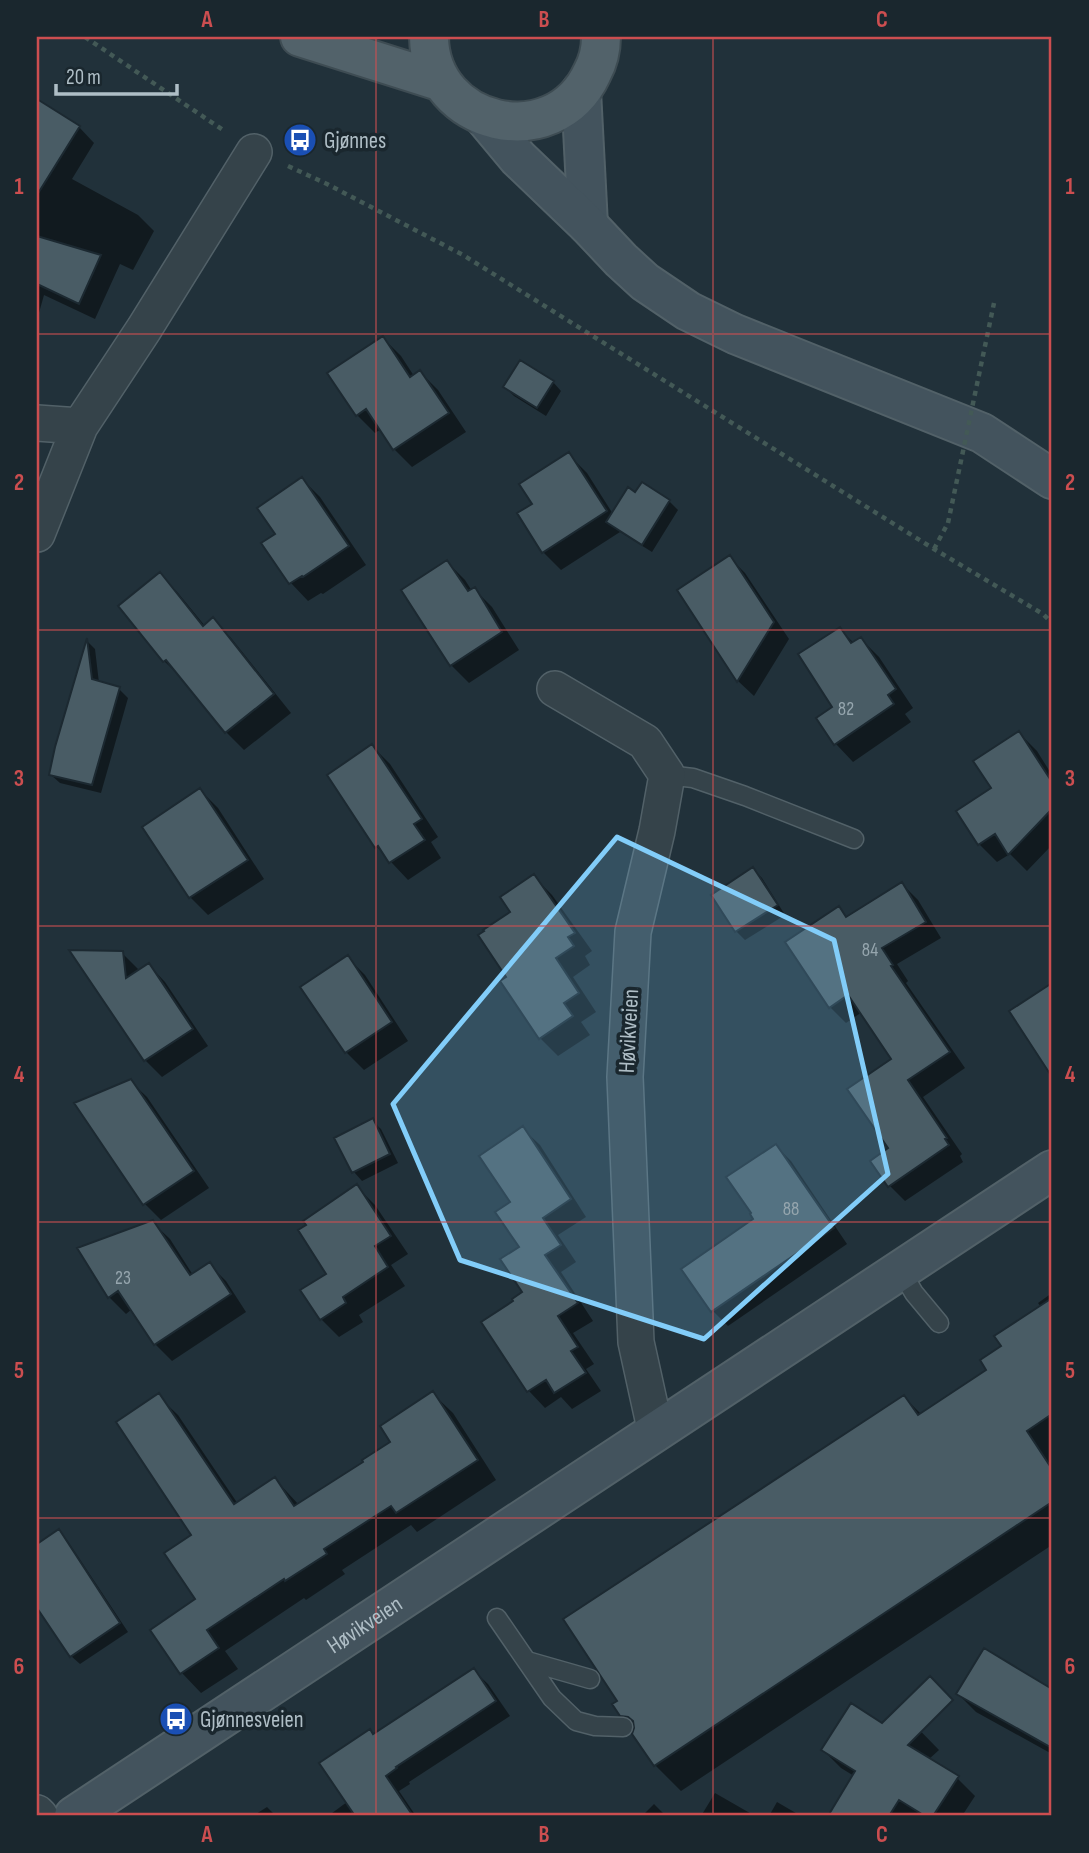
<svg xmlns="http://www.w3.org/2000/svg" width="1089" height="1853" font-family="'Sofia Sans Condensed',sans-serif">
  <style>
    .shadow { fill: #0007 }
    .building { fill: #495c65; stroke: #1c2931; stroke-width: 2 }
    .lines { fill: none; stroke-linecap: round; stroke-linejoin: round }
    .service-casing { stroke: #526168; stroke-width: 21 }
    .minor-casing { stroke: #526168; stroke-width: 38 }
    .secondary-casing { stroke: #526168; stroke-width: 42 }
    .primary-casing { stroke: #3e4c53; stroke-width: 42 }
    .path { stroke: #435956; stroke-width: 4.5; stroke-dasharray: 5 5; stroke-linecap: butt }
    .service { stroke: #35434a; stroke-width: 18 }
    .minor { stroke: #35434a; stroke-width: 35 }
    .secondary { stroke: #43535d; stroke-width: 38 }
    .primary { stroke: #52626a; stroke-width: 38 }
    .path-bridge { stroke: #435956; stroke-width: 4.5; stroke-dasharray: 5 5; stroke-linecap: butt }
    .marked { fill: #82cdf9; fill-opacity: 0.2; stroke: #82cdf9; stroke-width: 5; stroke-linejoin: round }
    .grid { fill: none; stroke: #cc4e50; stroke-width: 2; stroke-opacity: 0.55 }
    .labels { text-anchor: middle; stroke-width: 7; stroke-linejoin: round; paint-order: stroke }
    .number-label { font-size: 19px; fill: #96a6ae }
    .poi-label { font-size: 23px; fill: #afbec6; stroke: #1a272e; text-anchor: start }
    .street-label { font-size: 23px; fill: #afbec6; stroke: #1a272e }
    .neatline { fill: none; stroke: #cc4e50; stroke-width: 2.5 }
    .grid-label { font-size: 23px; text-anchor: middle; font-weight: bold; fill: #cc4e50 }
  </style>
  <rect width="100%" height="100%" fill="#21313a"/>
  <path class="shadow" d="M37 101 79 127 94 143 72 179 138 215 154 231 133 270 120 264 95 319 44 295 37 320Z
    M383 338 401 356 414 376 420 372 438 390 466 432 412 467 394 449 381 429 375 433 357 415 330 373Z
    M553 382 561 391 546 416 514 396 505 387Z
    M569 455 587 473 613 514 636 495 669 501 678 510 652 552 620 532 561 570 543 552 534 504Z
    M302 479 320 497 366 565 323 594 321 593 308 601 291 583 264 543 277 535Z
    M729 557 745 573 789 639 754 696 738 681 679 591Z
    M447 562 465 580 472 591 474 589 492 607 519 650 469 683 451 665Z
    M160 575 178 593 205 626 213 620 231 638 291 713 244 750 226 732 183 679 164 661 120 607Z
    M839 629 854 643 861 639 879 657 913 708 905 714 911 722 853 762 836 744 835 707Z
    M88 642 95 649 99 683 119 689 128 698 101 793 60 783 51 775 57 747Z
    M1019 733 1037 751 1052 775V845L1027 871 1010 854 997 862 979 844 958 812 993 788Z
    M372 746 390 764 438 837 431 842 441 858 408 880 377 847 329 775Z
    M200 790 218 808 264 879 208 915 190 897 144 827Z
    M753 869 762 878 785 915 745 940 736 931Z
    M534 877 552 895 592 951 585 956 590 965 573 977 596 1012 581 1022 590 1035 558 1056 540 1038 508 978 512 913Z
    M902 884 918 900 941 938 897 964 908 981 906 983 965 1068 923 1097 962 1154 960 1156 963 1162 905 1201 889 1185 894 1059 862 1012 846 1023 830 1007 838 908 848 918Z
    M73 952 122 953 140 971 149 965 165 982 208 1046 162 1077 145 1060Z
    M348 958 365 975 408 1041 364 1070 346 1052Z
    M130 1081 147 1097 209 1188 161 1220 145 1204 76 1104Z
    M372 1121 381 1129 398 1163 362 1181 354 1172Z
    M523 1129 540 1145 586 1217 558 1235 576 1262 561 1272 593 1321 573 1333 594 1364 586 1369 601 1391 572 1409 561 1397 545 1408 529 1391 483 1323 525 1293 521 1248 512 1203Z
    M776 1146 791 1161 847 1244 728 1326 713 1311 756 1219Z
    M357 1187 375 1205 408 1254 391 1265 405 1286 359 1315 363 1322 339 1337 321 1319 328 1275Z
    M152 1222 170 1239 193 1275 209 1264 226 1281 246 1312 172 1361 155 1344 132 1309 126 1314 109 1297Z
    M1052 1293V1545L681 1791 655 1765 636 1729 622 1714 904 1397 922 1415 989 1370 1003 1347 1041 1307 1038 1303Z
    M433 1394 453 1413 496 1480 417 1532 411 1525 342 1570 345 1574 306 1600 304 1598 225 1651 238 1669 201 1693 182 1673 153 1630 198 1600 194 1535 158 1396 178 1415 238 1504 275 1479 299 1505 393 1442Z
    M59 1531 67 1540 128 1632 80 1664 71 1656 48 1600 37 1582V1546Z
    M985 1650 1052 1691V1754L976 1712 958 1694Z
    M473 1670 488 1684 510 1716 409 1782 410 1784 399 1791 416 1816H328L347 1802 374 1735Z
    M899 1709 939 1750 928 1760 957 1778 975 1796 962 1816H891L868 1801 854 1776 841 1768 823 1750 883 1725Z
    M715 1793 755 1816H701Z
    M777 1802 801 1816H769Z
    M654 1804 666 1816H642Z
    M267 1807 276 1816H253Z"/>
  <path class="building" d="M37 99 80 126 37 195Z
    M37 236 101 255 79 304 37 284Z
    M383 336 410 377 420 370 449 413 393 450 366 409 356 416 327 373Z
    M520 360 554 381 537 408 503 387Z
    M569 452 607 511 542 553 517 513 532 504 519 484Z
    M302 477 349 546 303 577 302 576 289 584 261 543 275 534 257 508Z
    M642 482 670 500 642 545 606 522 628 487 635 492Z
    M730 555 774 622 737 682 677 590Z
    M447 560 468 591 475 587 502 632 450 666 401 590Z
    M160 572 203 626 213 617 274 694 225 733 166 660 163 662 118 606Z
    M840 627 851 643 861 637 896 689 888 695 894 704 834 745 816 718 832 707 798 654Z
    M87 638 92 679 120 687 92 785 49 775 55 747Z
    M1019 731 1052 782V809L1008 855 995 834 978 845 956 811 991 788 973 761Z
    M372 744 422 819 414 824 425 840 389 863 378 846 375 848 327 775Z
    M200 788 248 860 189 898 142 827Z
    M753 867 778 905 735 932 711 895Z
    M534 874 575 933 568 937 574 946 556 958 579 993 564 1003 573 1016 539 1039 500 981 506 977 478 935 484 931 483 930 510 912 500 897Z
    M902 882 926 922 882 948 893 965 891 966 950 1052 908 1080 947 1138 945 1139 949 1145 888 1187 870 1161 888 1148 847 1089 891 1059 848 995 829 1008 785 942 839 906 846 917Z
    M69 950 123 951 126 978 149 963 193 1029 144 1061Z
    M348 955 392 1022 345 1053 300 987Z
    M1052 983V1077L1009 1011Z
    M131 1079 194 1171 143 1205 74 1103Z
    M373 1118 390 1154 352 1173 334 1138Z
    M523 1126 571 1199 543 1218 561 1245 545 1255 578 1303 558 1316 578 1347 571 1351 586 1373 554 1393 546 1380 527 1392 481 1322 513 1301 512 1299 522 1292 500 1259 519 1247 495 1212 510 1202 479 1156Z
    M776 1144 834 1228 711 1312 681 1269 753 1219 750 1214 751 1213 726 1177Z
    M357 1184 391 1236 375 1246 388 1267 343 1297 346 1303 320 1320 300 1290 326 1274 298 1230 306 1225 303 1221Z
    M153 1220 190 1275 210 1262 231 1294 154 1345 118 1291 108 1298 77 1248Z
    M1052 1298V1414L1027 1431 1052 1469V1502L654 1766 632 1734 634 1728 633 1721 628 1717 620 1716 612 1704 617 1701 563 1619 904 1395 918 1415 986 1370 980 1360 1001 1346 994 1336Z
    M433 1391 478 1460 396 1513 391 1506 324 1549 327 1554 285 1581 284 1579 207 1630 219 1648 180 1674 150 1630 195 1599 164 1553 191 1535 116 1422 159 1393 234 1504 275 1477 294 1506 363 1462 362 1460 390 1442 380 1426Z
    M59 1529 120 1623 70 1657 37 1608V1544Z
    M984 1648 1052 1689V1748L956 1694Z
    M474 1668 496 1701 396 1767 397 1768 386 1776 413 1816H355L319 1763 370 1729 373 1734Z
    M930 1676 953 1700 908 1745 959 1776 933 1816H925L899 1800 889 1816H828L855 1771 821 1750 851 1703 882 1723Z"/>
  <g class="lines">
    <defs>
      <path id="service" d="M667 775 693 778 745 796 854 839
        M901 1271 914 1293 939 1323
        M497 1618 552 1698 576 1721 595 1726 623 1727
        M527 1661 590 1679"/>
      <path id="minor" d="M37 423 80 426 37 534
        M80 426 144 329 254 152
        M555 689 645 742 667 775 657 831 633 932 625 1077 636 1342 656 1433
        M37 1813 40 1816"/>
      <g id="secondary">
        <path d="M581 91 588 225"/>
        <path d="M483 116 518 158 588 225 621 260 645 282 688 311 735 334 982 433 1052 479"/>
        <path id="s1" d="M74 1816 1052 1170"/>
      </g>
      <path id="primary" d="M300 37 442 82
        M429 37C430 126 554 155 592 73 598 62 601 49 601 37"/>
    </defs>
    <use href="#service" class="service-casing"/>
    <use href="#minor" class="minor-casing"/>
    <use href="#secondary" class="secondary-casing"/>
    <use href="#primary" class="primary-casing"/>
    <path class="path" d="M85 37 223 130
      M288 166 327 184 463 255 934 549 1043 614 1052 623
      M934 549 948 523"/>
    <use href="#service" class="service"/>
    <use href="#minor" class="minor"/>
    <use href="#secondary" class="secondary"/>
    <use href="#primary" class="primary"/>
    <path class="path-bridge" d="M948 523 994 303"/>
  </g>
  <path class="marked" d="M617 837 834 940 888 1174 704 1339 460 1260 393 1104Z"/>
  <path class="grid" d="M376 37V1816M713 37V1816M37 334H1052M37 630H1052M37 926H1052M37 1222H1052M37 1518H1052"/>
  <defs>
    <symbol id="bus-disc" viewBox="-11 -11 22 22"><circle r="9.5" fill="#1a4fb4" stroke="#1a272e"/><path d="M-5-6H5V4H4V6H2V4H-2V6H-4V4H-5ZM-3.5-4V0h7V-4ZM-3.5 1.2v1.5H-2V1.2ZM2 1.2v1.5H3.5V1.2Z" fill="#fff"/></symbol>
  </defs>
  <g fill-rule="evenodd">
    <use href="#bus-disc" x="281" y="121" width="38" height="38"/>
    <use href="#bus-disc" x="157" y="1700" width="38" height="38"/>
  </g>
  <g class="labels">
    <g class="number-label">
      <text x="846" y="715">82</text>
      <text x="870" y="956">84</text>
      <text x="791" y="1215">88</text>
      <text x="123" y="1284">23</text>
    </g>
    <g class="poi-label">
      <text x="324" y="148">Gjønnes</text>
      <text x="200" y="1727">Gjønnesveien</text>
    </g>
    <g class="street-label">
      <text transform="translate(628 1031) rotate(-87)" y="8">Høvikveien</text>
      <text dy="8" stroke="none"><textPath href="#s1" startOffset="348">Høvikveien</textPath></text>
    </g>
  </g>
  <rect width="1089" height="1853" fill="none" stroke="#1a272e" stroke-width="77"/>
  <path d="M56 84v10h121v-10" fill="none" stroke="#afbec6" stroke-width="3.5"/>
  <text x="66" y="84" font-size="21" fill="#afbec6" stroke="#1a272e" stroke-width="5" paint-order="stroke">20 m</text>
  <rect x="38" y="38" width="1012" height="1776" class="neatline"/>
  <g class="grid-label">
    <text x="207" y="27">A</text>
    <text x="544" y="27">B</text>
    <text x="882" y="27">C</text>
    <text x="19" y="194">1</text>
    <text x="1070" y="194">1</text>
    <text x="19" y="490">2</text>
    <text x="1070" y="490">2</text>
    <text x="19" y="786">3</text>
    <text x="1070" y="786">3</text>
    <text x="19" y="1082">4</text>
    <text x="1070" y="1082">4</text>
    <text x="19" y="1378">5</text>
    <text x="1070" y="1378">5</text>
    <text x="19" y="1674">6</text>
    <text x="1070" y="1674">6</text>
    <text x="207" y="1842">A</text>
    <text x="544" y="1842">B</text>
    <text x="882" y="1842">C</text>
  </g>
</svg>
